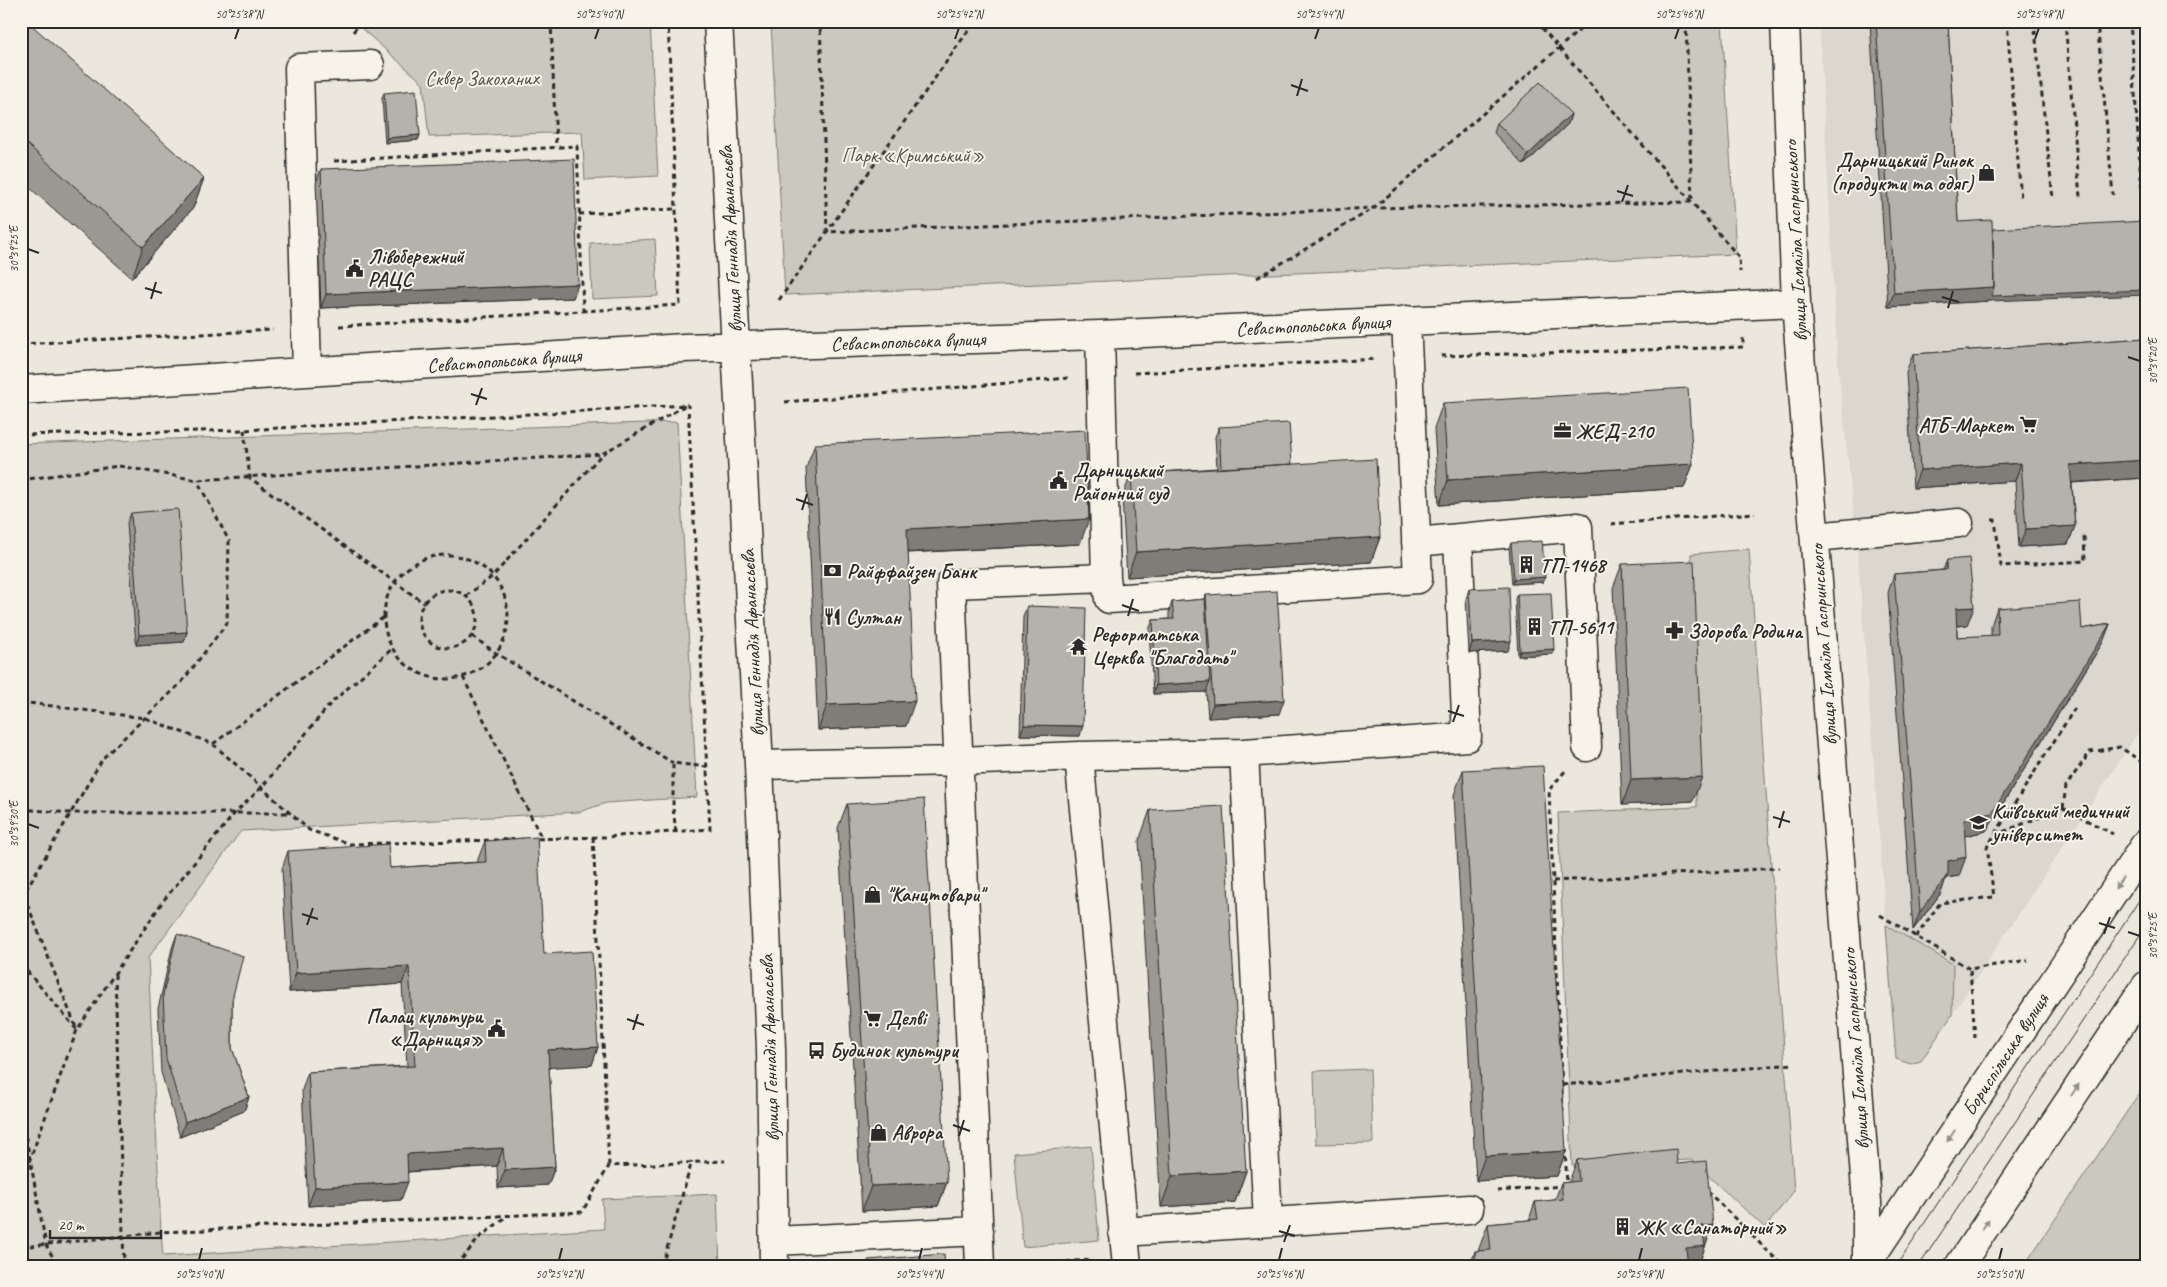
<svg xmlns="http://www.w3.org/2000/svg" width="2167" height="1287" font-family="Caveat,sans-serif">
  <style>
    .built { fill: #dbd7ce }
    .green { fill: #cbc8bf; stroke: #7b7a75 }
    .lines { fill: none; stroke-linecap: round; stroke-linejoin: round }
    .minor-casing { stroke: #2b2b2b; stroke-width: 31 }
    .major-casing { stroke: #2b2b2b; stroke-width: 31 }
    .path { stroke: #2b2b2b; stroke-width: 3; stroke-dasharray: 5 4; stroke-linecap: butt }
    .minor { stroke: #f7f3e8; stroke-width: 28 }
    .major { stroke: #f7f3e8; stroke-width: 28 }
    .tram { stroke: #2b2b2b; stroke-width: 1 }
    .wall { fill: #9c9993; stroke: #2b2b2b }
    .shaded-wall { fill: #7f7d78; stroke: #2b2b2b }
    .building { fill: #b5b2ab; stroke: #2b2b2b }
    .oneway { fill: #918f8a }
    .ticks { fill: none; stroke: #2b2b2b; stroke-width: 2 }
    .labels { text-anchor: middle; stroke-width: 4; stroke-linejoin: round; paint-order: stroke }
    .park-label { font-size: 20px; fill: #535250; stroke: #f7f3e8 }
    .poi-label { font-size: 20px; font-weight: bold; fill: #2b2b2b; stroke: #f7f3e8; text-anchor: start }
    .street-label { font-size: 20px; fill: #2b2b2b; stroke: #f7f3e8 }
    .neatline { fill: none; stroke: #2b2b2b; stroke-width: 2 }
    .ticks-label { font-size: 12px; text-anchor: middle; fill: #2b2b2b }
  </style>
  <rect width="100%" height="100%" fill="#ebe7dd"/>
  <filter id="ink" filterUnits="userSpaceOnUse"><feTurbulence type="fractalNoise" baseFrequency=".02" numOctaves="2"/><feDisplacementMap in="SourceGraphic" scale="10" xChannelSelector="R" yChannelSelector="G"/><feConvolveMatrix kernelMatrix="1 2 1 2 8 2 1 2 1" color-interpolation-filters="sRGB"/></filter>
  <g filter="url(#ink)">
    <path class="built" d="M1819 21H2146V721L1952 1015 1953 964 1886 925 1857 546 1838 366Z"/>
    <path class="green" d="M353 21H650L658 176 585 180 582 132 429 137 423 83Z
      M771 21H1722L1736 254 785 295Z
      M655 239 658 296 592 299 590 243Z
      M677 422 697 797 606 803 579 812 241 831 148 958 161 1232 163 1256 604 1229 602 1199 717 1194 720 1266H21V444Z
      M1749 549 1794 1191 1765 1228 1691 1160 1572 1165 1558 813 1697 807 1691 554Z
      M1886 925 1953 964 1952 1015 1921 1061 1910 1064 1896 1059Z
      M1370 1069 1373 1143 1316 1144 1314 1071Z
      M2146 1083V1266H2024Z
      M1091 1146 1099 1240 1023 1247 1014 1153Z"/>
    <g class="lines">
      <defs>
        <path id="minor" d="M718 21 759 765 771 1048 774 1266
          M1785 21 1796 303 1867 1202V1262L1872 1266
          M307 372 299 68 370 65
          M21 390 684 348 1100 335 1796 303
          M1815 537 1959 523
          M1416 542 1578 527 1587 747
          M1106 578 1109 599 1418 579 1406 320
          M1244 753 1467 737 1458 539
          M1079 756 1244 753 1268 1222
          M759 765 959 761 1079 756 1127 1266
          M1123 1232 1469 1209
          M774 1241 979 1231
          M980 1266 951 584 1106 578 1100 335"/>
        <path id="major" d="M1865 1266 2146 843
          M1959 1266 2146 986"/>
      </defs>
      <use href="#minor" class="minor-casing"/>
      <use href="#major" class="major-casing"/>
      <path class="path" d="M551 21 556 147
        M820 21 827 232 1374 208 1692 202 1686 21
        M1536 21 1739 257 1740 272
        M2007 21 2021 200
        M2034 21 2053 199
        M2065 21 2080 197
        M2097 21 2113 195
        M2130 21 2142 194
        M353 32 362 21
        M334 161 577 146 583 311
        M579 214 676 209
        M1257 278 1374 208 1590 21
        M779 300 975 21
        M339 326 680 305 668 21
        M21 344 273 330
        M1441 356 1743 347V338
        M1134 373 1375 359
        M785 402 1068 378
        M244 430 250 478 424 603
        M21 435 244 430 688 405
        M21 480 119 466 197 480 602 454
        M1992 520H1995L2001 566 2085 561 2084 535
        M1611 524 1755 513
        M384 617a62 62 0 1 1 124 0a62 62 0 1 1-124 0Z
        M419 619a29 29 0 1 1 58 0a29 29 0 1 1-58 0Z
        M466 596 493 576 602 454 686 405
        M472 636 496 653 673 763
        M463 677 541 837
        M21 702 145 718 213 744 309 830 350 844 605 837 710 829 688 405
        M213 744 384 617
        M2063 808 2066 786 2090 752 2120 747 2146 765
        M21 809 70 813H290
        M676 832 673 808V763L706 767
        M1995 835 2063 808 2113 834
        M593 837 609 1166
        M1553 881 1779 868
        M21 888 77 1030 21 1184
        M1880 915 1970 969
        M1916 937 1940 903 1994 897 1987 847 2075 708
        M21 961 24 893 103 758 181 683 227 623 229 541 197 480
        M21 964 77 1030 163 901 235 813 262 787 331 703 393 648
        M115 974 124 1266
        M1975 1038 1970 969 2028 960
        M1562 1085 1793 1064
        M21 1111 46 1245 58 1266
        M1563 1112 1549 790 1566 770
        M1565 1148 1567 1185
        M1497 1191 1563 1186
        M1707 1191 1783 1266
        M21 1247 161 1232 582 1212 609 1166 725 1161
        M1012 1265 1093 1260
        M456 1266 480 1237 506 1217
        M662 1266 692 1161"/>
      <use href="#minor" class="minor"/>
      <use href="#major" class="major"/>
      <path class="tram" d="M1896 1266 2146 890
        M1919 1266 2146 926"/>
    </g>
    <path class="wall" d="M21 21 204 178 193 208 132 278 21 180Z
      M1870 21H1948L1958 222 1989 301 1888 307Z
      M384 93 420 135 418 140 385 143 382 98Z
      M1571 114 1568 124 1524 165 1494 133 1497 123Z
      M321 169 578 284 573 298 321 308 316 183Z
      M2146 338V478L2072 483 2075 526 2068 544 2019 547 2015 481 1913 488 1906 372 1913 354Z
      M1443 403 1693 464 1684 488 1439 505 1434 428Z
      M1219 427 1292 464 1380 537 1371 562 1127 577 1122 498 1131 474 1217 468 1215 437Z
      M815 444 1080 544 908 553 906 726 818 730 806 468Z
      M131 513 187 632 184 642 136 645 127 523Z
      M1511 543 1543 582 1512 584 1509 548Z
      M1947 560 1967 625 1957 626V637L1991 636V626L1997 608 2082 629 2110 624 2103 642 1986 831 1964 836 1959 876 1946 878 1941 893 1913 930 1888 593 1894 574 1943 570Z
      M1622 564 1693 801 1622 805 1613 588Z
      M1469 589 1508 651 1469 653 1466 599Z
      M1517 594 1552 654 1518 656 1515 599Z
      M1206 595 1279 714 1208 718 1206 692 1153 694 1149 630 1153 620 1169 619V612L1172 602 1205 599Z
      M1027 606 1080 736 1020 735 1023 616Z
      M1463 770 1566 1151 1557 1176 1476 1181 1454 795Z
      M847 804 947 1182 938 1206 862 1211 838 828Z
      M1150 810 1246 1171 1235 1202 1161 1207 1139 841Z
      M485 841 544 954 598 1047 592 1065 549 1067 555 1167 548 1185 498 1188 497 1166 408 1172 401 1200 308 1206 302 1090 308 1072 407 1066 402 984 289 992 282 869 288 851 390 868 478 862V859Z
      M177 934 232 1000V1048L249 1097 244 1111 180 1137 161 1072 158 1009 172 948Z
      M1577 1160 1677 1164 1713 1225 1700 1261H1699L1697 1266H1470L1475 1251H1478L1488 1224 1529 1220 1535 1202 1555 1200 1561 1183 1569 1182Z"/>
    <path class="shaded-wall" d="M1571 114 1568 124 1524 165 1528 155Z
      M420 135 418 140 385 143 387 138Z
      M204 178 193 208 132 278 143 247Z
      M578 284 573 298 321 308 326 294Z
      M1994 287 2146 290V295L1989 301 1888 307 1894 293Z
      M2146 460V478L2064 483 2070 465Z
      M2021 463 2015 481 1913 488 1920 470Z
      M1693 464 1684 488 1439 505 1448 480Z
      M1089 519 1080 544 898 553 907 529Z
      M2075 526 2068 544 2019 547 2026 529Z
      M1380 537 1371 562 1127 577 1136 552Z
      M1545 577 1543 582 1512 584 1514 579Z
      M1974 607 1967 625 1949 627 1956 608Z
      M2110 624 2103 642 1986 831 1957 838 1964 820Z
      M187 632 184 642 136 645 139 635Z
      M1511 641 1508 651 1469 653 1472 643Z
      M1554 649 1552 654 1518 656 1520 651Z
      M1210 682 1206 692 1153 694 1156 685Z
      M1284 700 1279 714 1208 718 1213 704Z
      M915 701 906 726 818 730 827 705Z
      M1024 725 1083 726 1080 736 1020 735Z
      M1702 777 1693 801 1622 805 1631 780Z
      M1966 857 1959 876 1946 878 1941 893 1913 930 1920 912 1948 861Z
      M409 966 402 984 289 992 296 973Z
      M598 1047 592 1065 542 1068 548 1050Z
      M249 1097 244 1111 180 1137 185 1122Z
      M503 1148 497 1166 400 1172 407 1154Z
      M1566 1151 1557 1176 1476 1181 1485 1156Z
      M555 1167 548 1185 498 1188 505 1170Z
      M1246 1171 1235 1202 1161 1207 1172 1176Z
      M408 1182 401 1200 308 1206 315 1187Z
      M947 1182 938 1206 862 1211 871 1186Z
      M1713 1225 1700 1261H1699L1697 1266H1679L1686 1248 1702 1226Z"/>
    <path class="building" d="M21 21H27L204 178 143 247 21 139Z
      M1876 21H1948L1958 222 1992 220 1994 287 1894 293Z
      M1540 82 1571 114 1528 155 1497 123Z
      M416 90 420 135 387 138 384 93Z
      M574 159 578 284 326 294 321 169Z
      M2146 221V290L1991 296 1994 287 1993 229Z
      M2146 338V460L2070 465 2075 526 2026 529 2021 463 1920 470 1913 354Z
      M1688 388 1693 464 1448 480 1443 403Z
      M1289 423 1292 464 1221 468 1219 427Z
      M1085 430 1089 519 907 529 915 701 827 705 815 444Z
      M1376 459 1380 537 1136 552 1131 474Z
      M178 509 187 632 139 635 131 513Z
      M1542 541 1545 577 1514 579 1511 543Z
      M1969 558 1974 607 1956 608 1957 637 1998 635 1997 608 2080 602 2082 629 2110 624 1992 813 1964 820 1966 857 1948 861V874L1920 912 1894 574 1946 570 1947 560Z
      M1694 561 1702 777 1631 780 1622 564Z
      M1509 587 1511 641 1472 643 1469 589Z
      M1277 591 1284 700 1213 704 1206 595Z
      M1551 593 1554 649 1520 651 1517 594Z
      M1205 599 1210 682 1156 685 1153 620 1174 619 1172 602Z
      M1027 606 1086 608 1083 726 1024 725Z
      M1543 766 1566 1151 1485 1156 1463 770Z
      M924 799 947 1182 871 1186 847 804Z
      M1223 806 1246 1171 1172 1176 1150 810Z
      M537 837 544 954 592 951 598 1047 548 1050 555 1167 505 1170 503 1148 407 1154 408 1182 315 1187 308 1072 415 1066 409 966 296 973 288 851 388 844 390 868 486 862 485 841Z
      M177 934 243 956 232 1000V1048L249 1097 185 1122 166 1058 163 995Z
      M1676 1149 1677 1164 1706 1161 1713 1225 1702 1226 1705 1246 1686 1248 1688 1266H1476L1475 1251 1491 1250 1488 1224 1538 1219 1535 1202 1563 1199 1561 1183 1579 1181 1577 1160Z
      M944 1254 945 1266H869L868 1260Z"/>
    <defs><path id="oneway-solid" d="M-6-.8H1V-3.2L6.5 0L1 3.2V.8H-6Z" transform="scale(1.25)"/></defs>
    <g class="oneway">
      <use href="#oneway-solid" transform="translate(2119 883) rotate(124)"/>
      <use href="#oneway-solid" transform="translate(2075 1090) rotate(-56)"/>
      <use href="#oneway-solid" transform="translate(1951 1136) rotate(124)"/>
      <use href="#oneway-solid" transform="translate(1985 1225) rotate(-57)"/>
    </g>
  </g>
  <path class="ticks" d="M235 39 239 28M595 39 599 28M955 39 959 28M1315 39 1319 28M1675 39 1679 28M2035 39 2039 28M1291 85 1308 91M1297 96 1302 79M1617 191 1633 196M1622 202 1628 185M28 249 39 253M145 288 162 293M1942 297 1959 302M151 299 156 282M1948 308 1953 291M2128 357 2140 361M471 394 487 399M476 405 482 388M796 499 813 505M802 510 807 494M1122 605 1139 611M1128 616 1133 599M1448 711 1464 716M1453 722 1459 705M1773 817 1790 822M28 824 39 828M1779 828 1784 811M302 914 318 919M2099 923 2115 928M307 925 313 908M2128 932 2140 936M2104 934 2110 917M627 1019 644 1025M633 1030 638 1014M953 1125 970 1131M959 1136 964 1120M1279 1231 1295 1236M1284 1242 1290 1225M199 1260 202 1248M559 1260 562 1248M919 1260 922 1248M1279 1260 1282 1248M1639 1260 1642 1248M1999 1260 2002 1248"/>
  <defs>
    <symbol id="shop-bare" viewBox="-9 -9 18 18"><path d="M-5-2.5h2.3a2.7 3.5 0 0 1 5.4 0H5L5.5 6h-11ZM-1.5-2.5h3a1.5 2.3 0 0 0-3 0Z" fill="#2b2b2b" stroke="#f7f3e8" stroke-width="2.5" paint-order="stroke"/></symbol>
    <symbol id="civic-bare" viewBox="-9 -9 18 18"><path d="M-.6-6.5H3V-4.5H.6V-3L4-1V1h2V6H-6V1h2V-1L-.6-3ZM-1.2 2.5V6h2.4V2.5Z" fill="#2b2b2b" stroke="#f7f3e8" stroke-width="2.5" paint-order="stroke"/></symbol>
    <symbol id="supermarket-bare" viewBox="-9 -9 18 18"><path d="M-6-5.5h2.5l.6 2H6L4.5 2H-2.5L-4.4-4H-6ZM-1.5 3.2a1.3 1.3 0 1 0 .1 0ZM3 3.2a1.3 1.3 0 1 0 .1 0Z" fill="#2b2b2b" stroke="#f7f3e8" stroke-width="2.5" paint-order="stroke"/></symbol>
    <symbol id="office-bare" viewBox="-9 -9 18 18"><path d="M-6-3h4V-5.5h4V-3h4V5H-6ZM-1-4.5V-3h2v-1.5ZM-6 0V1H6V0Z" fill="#2b2b2b" stroke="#f7f3e8" stroke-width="2.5" paint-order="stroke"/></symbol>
    <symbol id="building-bare" viewBox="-9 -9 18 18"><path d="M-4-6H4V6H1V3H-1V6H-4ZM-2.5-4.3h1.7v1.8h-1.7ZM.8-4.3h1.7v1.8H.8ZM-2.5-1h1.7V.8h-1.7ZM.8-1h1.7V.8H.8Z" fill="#2b2b2b" stroke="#f7f3e8" stroke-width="2.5" paint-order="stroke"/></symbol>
    <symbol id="bank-bare" viewBox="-9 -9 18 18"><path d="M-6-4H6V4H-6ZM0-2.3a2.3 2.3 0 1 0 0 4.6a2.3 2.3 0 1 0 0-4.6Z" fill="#2b2b2b" stroke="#f7f3e8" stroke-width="2.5" paint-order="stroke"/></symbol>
    <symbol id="restaurant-bare" viewBox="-9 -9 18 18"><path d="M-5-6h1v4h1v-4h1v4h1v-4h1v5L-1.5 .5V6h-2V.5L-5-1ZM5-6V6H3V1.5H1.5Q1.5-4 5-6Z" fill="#2b2b2b" stroke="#f7f3e8" stroke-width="2.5" paint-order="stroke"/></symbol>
    <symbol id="pharmacy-bare" viewBox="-9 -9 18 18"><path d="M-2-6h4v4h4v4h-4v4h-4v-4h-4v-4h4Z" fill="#2b2b2b" stroke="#f7f3e8" stroke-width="2.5" paint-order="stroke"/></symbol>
    <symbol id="temple-bare" viewBox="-9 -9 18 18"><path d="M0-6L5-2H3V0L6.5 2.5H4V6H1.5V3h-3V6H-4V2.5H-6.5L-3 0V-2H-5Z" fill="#2b2b2b" stroke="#f7f3e8" stroke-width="2.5" paint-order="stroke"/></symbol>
    <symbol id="university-bare" viewBox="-9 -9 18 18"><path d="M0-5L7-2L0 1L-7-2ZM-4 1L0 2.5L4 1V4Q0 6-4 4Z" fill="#2b2b2b" stroke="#f7f3e8" stroke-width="2.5" paint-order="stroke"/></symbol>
    <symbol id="bus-bare" viewBox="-9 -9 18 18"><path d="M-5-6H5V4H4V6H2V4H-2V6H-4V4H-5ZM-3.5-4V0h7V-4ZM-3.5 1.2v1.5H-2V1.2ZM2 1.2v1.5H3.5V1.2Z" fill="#2b2b2b" stroke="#f7f3e8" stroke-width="2.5" paint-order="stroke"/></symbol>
  </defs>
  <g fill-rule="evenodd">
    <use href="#shop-bare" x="1974" y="160" width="25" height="25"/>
    <use href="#civic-bare" x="342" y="256" width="25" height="25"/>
    <use href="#supermarket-bare" x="2016" y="412" width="25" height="25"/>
    <use href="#office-bare" x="1550" y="418" width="25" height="25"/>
    <use href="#civic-bare" x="1046" y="468" width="25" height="25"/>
    <use href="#building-bare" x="1514" y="552" width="25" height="25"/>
    <use href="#bank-bare" x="820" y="558" width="25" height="25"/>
    <use href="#restaurant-bare" x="820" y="604" width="25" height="25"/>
    <use href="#building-bare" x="1522" y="614" width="25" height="25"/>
    <use href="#pharmacy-bare" x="1662" y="618" width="25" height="25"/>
    <use href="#temple-bare" x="1066" y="634" width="25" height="25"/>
    <use href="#university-bare" x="1966" y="810" width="25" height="25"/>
    <use href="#shop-bare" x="860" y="882" width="25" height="25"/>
    <use href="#supermarket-bare" x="860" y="1006" width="25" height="25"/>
    <use href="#civic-bare" x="484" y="1016" width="25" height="25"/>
    <use href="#bus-bare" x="804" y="1038" width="25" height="25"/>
    <use href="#shop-bare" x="866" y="1120" width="25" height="25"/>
    <use href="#building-bare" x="1610" y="1214" width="25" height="25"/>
  </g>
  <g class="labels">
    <g class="park-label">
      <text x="482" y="85">Сквер Закоханих</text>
      <text x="913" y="162">Парк «Кримський»</text>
    </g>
    <g class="poi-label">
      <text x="1973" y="167" text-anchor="end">Дарницький Ринок<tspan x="1973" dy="23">(продукти та одяг)</tspan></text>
      <text x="368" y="263">Лівобережний<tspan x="368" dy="23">РАЦС</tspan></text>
      <text x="2014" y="432" text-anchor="end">АТБ-Маркет</text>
      <text x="1576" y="438">ЖЕД-210</text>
      <text x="1073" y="477">Дарницький<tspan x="1073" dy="23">Районний суд</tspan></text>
      <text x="1540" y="572">ТП-1468</text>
      <text x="847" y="578">Райффайзен Банк</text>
      <text x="846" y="624">Султан</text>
      <text x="1548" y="634">ТП-5611</text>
      <text x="1688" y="638">Здорова Родина</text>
      <text x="1092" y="641">Реформатська<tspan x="1092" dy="23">Церква "Благодать"</tspan></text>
      <text x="1992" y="818">Київський медичний<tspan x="1992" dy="23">університет</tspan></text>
      <text x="887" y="901">"Канцтовари"</text>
      <text x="483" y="1023" text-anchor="end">Палац культури<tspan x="483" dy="23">«Дарниця»</tspan></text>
      <text x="886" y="1025">Делві</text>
      <text x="830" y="1057">Будинок культури</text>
      <text x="892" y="1139">Аврора</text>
      <text x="1637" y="1234">ЖК «Санаторний»</text>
    </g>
    <g class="street-label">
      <text transform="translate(730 239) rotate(-93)" y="7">вулиця Геннадія Афанасьєва</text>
      <text transform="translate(1795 241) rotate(-93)" y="7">вулиця Ісмаїла Гаспринського</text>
      <text transform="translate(1313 325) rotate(-3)" y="7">Севастопольська вулиця</text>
      <text transform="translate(908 341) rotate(-2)" y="7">Севастопольська вулиця</text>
      <text transform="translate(504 360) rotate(-4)" y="7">Севастопольська вулиця</text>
      <text transform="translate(752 643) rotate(-93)" y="7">вулиця Геннадія Афанасьєва</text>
      <text transform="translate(1823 645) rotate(-94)" y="7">вулиця Ісмаїла Гаспринського</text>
      <text transform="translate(769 1048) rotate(-92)" y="7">вулиця Геннадія Афанасьєва</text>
      <text transform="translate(1855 1049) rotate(-94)" y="7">вулиця Ісмаїла Гаспринського</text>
      <text transform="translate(2005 1054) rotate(-57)" y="7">Бориспільська вулиця</text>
    </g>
  </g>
  <rect width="2167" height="1287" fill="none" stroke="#f7f3e8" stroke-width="55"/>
  <path d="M50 1230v8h111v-8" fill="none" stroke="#2b2b2b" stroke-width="2.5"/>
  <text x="58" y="1230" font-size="15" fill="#2b2b2b" stroke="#f7f3e8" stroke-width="4" paint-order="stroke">20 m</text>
  <rect x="28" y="28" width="2112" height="1232" class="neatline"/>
  <g class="ticks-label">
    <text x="239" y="18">50°25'38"N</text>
    <text x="599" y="18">50°25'40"N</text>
    <text x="959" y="18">50°25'42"N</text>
    <text x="1319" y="18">50°25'44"N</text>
    <text x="1679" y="18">50°25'46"N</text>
    <text x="2039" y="18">50°25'48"N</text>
    <text transform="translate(14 249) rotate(-90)" y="4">30°39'25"E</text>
    <text transform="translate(2153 361) rotate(-90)" y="4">30°39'20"E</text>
    <text transform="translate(14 824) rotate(-90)" y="4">30°39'30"E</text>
    <text transform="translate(2153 936) rotate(-90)" y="4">30°39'25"E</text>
    <text x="199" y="1278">50°25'40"N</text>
    <text x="559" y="1278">50°25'42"N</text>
    <text x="919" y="1278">50°25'44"N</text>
    <text x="1279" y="1278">50°25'46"N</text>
    <text x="1639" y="1278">50°25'48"N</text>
    <text x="1999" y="1278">50°25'50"N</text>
  </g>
</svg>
